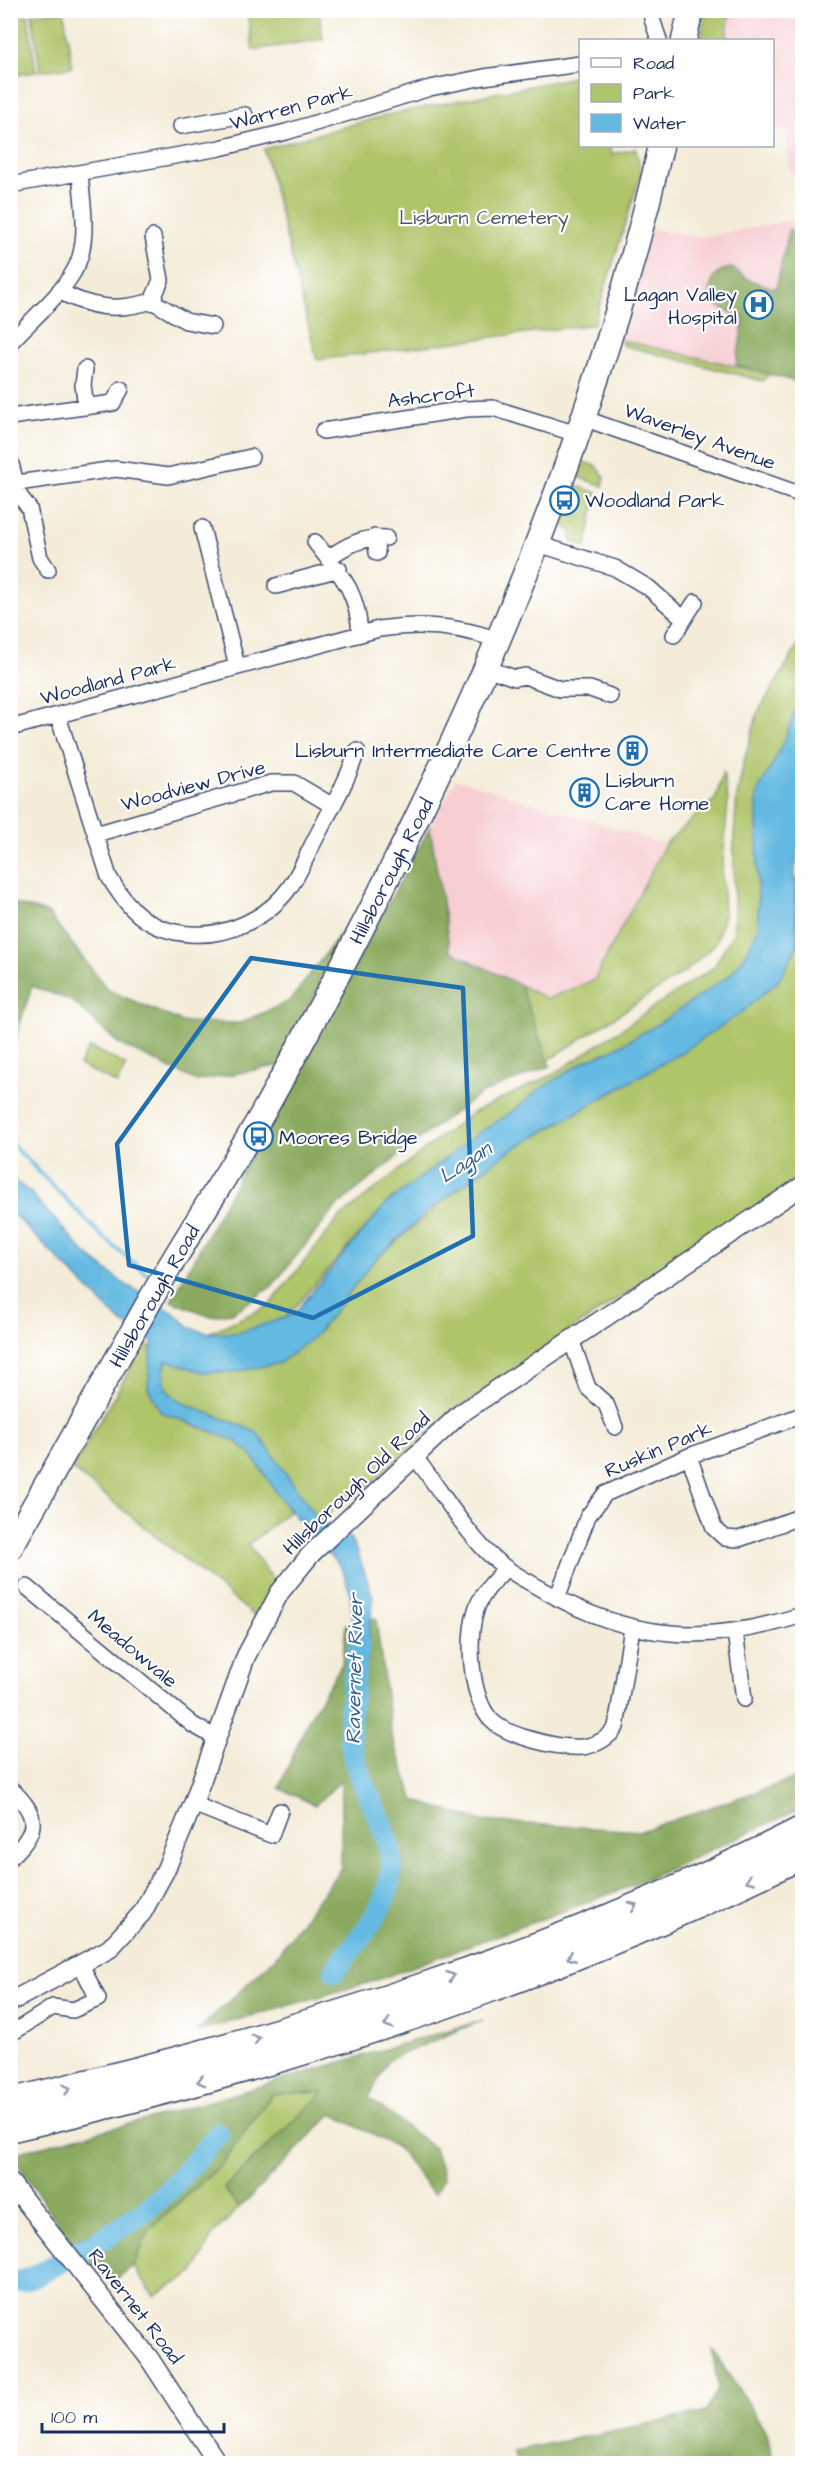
<svg xmlns="http://www.w3.org/2000/svg" width="813" height="2474" font-family="'Architects Daughter',sans-serif">
  <style>
    .built { fill: #f7cfd3 }
    .green { fill: #afc56a; stroke: #657a64; stroke-width: 1.5 }
    .forest { fill: #8baa5e; stroke: #536c5e; stroke-width: 1.5 }
    .water { fill: #64b9e1; stroke: #4074a0; stroke-width: 1.5 }
    .lines { fill: none; stroke-linecap: round; stroke-linejoin: round }
    .stream { stroke: #64b9e1; stroke-width: 4 }
    .river { stroke: #64b9e1; stroke-width: 22 }
    .minor-casing { stroke: #3c4b70; stroke-width: 18 }
    .tertiary-casing { stroke: #3c4b70; stroke-width: 21 }
    .trunk-casing { stroke: #3c4b70; stroke-width: 27 }
    .motorway-casing { stroke: #3c4b70; stroke-width: 30 }
    .minor { stroke: #fff; stroke-width: 15 }
    .tertiary { stroke: #fff; stroke-width: 18 }
    .trunk { stroke: #fff; stroke-width: 24 }
    .motorway { stroke: #fff; stroke-width: 27 }
    .oneway { stroke: #8d97ae }
    .marked { fill: none; stroke: #1f6fb2; stroke-width: 4.5; stroke-linejoin: round }
    .labels { text-anchor: middle; stroke-width: 4.5; stroke-linejoin: round; paint-order: stroke }
    .street-label { font-size: 20px; fill: #1b2f5e; stroke: #fff }
    .park-label { font-size: 20px; fill: #475c62; stroke: #fff }
    .poi-label { font-size: 20px; fill: #1b2f5e; stroke: #fff; text-anchor: start }
    .water-label { font-size: 21px; font-style: italic; fill: #355f8c; stroke: #fff }
  </style>
  <rect width="100%" height="100%" fill="#fff"/>
  <filter id="ink" filterUnits="userSpaceOnUse"><feTurbulence type="fractalNoise" baseFrequency=".0167" numOctaves="2"/><feDisplacementMap in="SourceGraphic" scale="12" xChannelSelector="R" yChannelSelector="G"/><feConvolveMatrix kernelMatrix="1 2 1 2 8 2 1 2 1" color-interpolation-filters="sRGB"/></filter>
  <filter id="wash" filterUnits="userSpaceOnUse"><feTurbulence type="fractalNoise" baseFrequency=".008" numOctaves="4" result="noise"/><feDisplacementMap in="SourceGraphic" scale="24" xChannelSelector="R" yChannelSelector="G"/><feGaussianBlur stdDeviation="1.35" result="paint"/><feColorMatrix in="noise" values="0 0 0 0 0 0 0 0 0 0 0 0 0 0 0 0 0 1.4 0 .05"/><feComposite in="paint" operator="in"/></filter>
  <g filter="url(#wash)">
    <rect width="100%" height="100%" fill="#f4ecd8"/>
    <path class="built" d="M706 11H802V173L790 172 786 131 773 129 772 40H700Z
      M802 218V385L718 361 618 339 649 228 703 237Z
      M456 779 665 844 596 982 547 999 450 951 430 827Z"/>
    <path class="green" d="M64 11 72 67 40 71 32 14Z
      M247 11H319L323 39 253 50Z
      M706 11H730L726 40H700Z
      M28 15 36 72 11 76V18Z
      M580 76V146H610L612 154 636 149 641 173 594 324 317 360 264 149 387 115Z
      M621 340 770 374 762 381 622 345Z
      M583 462 596 466 605 477 603 486 578 477Z
      M575 485 597 493 586 547 571 541 572 531 564 526Z
      M802 639V707L759 932 740 967 705 997 652 1031 557 1079 389 1201 281 1323 239 1333H208L269 1306 338 1219 439 1138 474 1112 554 1074 714 967 734 931V836L737 796 744 761 758 712Z
      M723 772 728 801 722 874 724 915 716 943 686 971 547 1061 520 985 547 999 594 980 666 843 716 798Z
      M802 943V1178L548 1345 444 1419 369 1485 319 1520 258 1434C238 1420 174 1407 166 1387 162 1378 165 1368 167 1359L202 1372H235L316 1335 373 1262 449 1196 506 1153 684 1051 779 980 797 946Z
      M89 1047 126 1065 117 1084 79 1065Z
      M145 1343 151 1349 148 1388 161 1412 236 1441 253 1457 289 1511 248 1545 275 1582 255 1616 72 1469Z
      M325 2091 224 2188 239 2208 213 2234 194 2273 154 2296 133 2266 150 2229 221 2165 272 2094Z"/>
    <path class="forest" d="M789 229 798 235 799 258 802 264V383L736 365 744 318 719 307 710 295C710 280 716 269 732 268L747 279 776 289Z
      M430 827 450 951 520 985 550 1066 480 1094 427 1133 337 1206 271 1287 232 1313 211 1316 171 1301Z
      M794 878 802 884V943L797 946Z
      M11 903 48 913 108 990 182 1022 240 1023 290 1001 352 918 281 1065 197 1081 119 1044 72 1001 32 986 11 1053Z
      M376 1618 391 1734 415 1801 483 1821 641 1831 802 1776V1808L634 1885 374 1981 196 2032 275 1958 341 1868V1781L315 1805 279 1788 309 1718 342 1664 346 1624Z
      M483 2020 388 2060 369 2098 434 2148 444 2179 434 2195 397 2147 332 2114 239 2208 224 2188 324 2092 272 2094 221 2165 150 2229 133 2266 112 2282 86 2259 171 2200 157 2192 99 2230 71 2242 11 2154 153 2118Z
      M712 2349 767 2433 773 2463H517L513 2451 706 2412 718 2389Z"/>
    <path class="water" d="M802 693V819L794 878 797 946 779 980 741 1013 684 1051 506 1153 428 1211 373 1262 316 1335 280 1363 235 1372H202L166 1360C165 1368 162 1379 166 1388 175 1407 238 1420 258 1434L318 1519 349 1536 358 1554 373 1597 365 1673 347 1670C353 1637 357 1597 340 1566L285 1505 253 1457 236 1441 161 1412 148 1388 152 1341 122 1323 11 1212 10 1178 29 1191 86 1254 123 1283 174 1313 191 1328 208 1333H238L293 1315 386 1204 480 1132 514 1111 537 1091 585 1061 612 1050 658 1024 730 975 745 956 758 928 757 793 781 748Z"/>
    <g class="lines">
      <path class="stream" d="M10 1142 103 1237 147 1274"/>
      <path class="river" d="M335 1971C363 1932 404 1893 388 1842 379 1813 362 1786 354 1757 344 1722 355 1679 359 1643
        M10 2281C26 2284 44 2271 57 2264 87 2248 117 2232 144 2211 172 2190 195 2161 218 2134"/>
    </g>
  </g>
  <g filter="url(#ink)">
    <g class="lines">
      <defs>
        <path id="minor" d="M652 10V19L659 40
          M181 126 245 115
          M10 185 220 148 286 132 430 88 484 77 580 64
          M59 291C90 308 117 312 152 301L161 280 153 237
          M152 301 186 321 213 326
          M10 343C31 319 72 287 80 257 88 230 82 200 80 173
          M85 369 83 385 86 407
          M10 417 113 403 121 389
          M583 418 802 495
          M323 431 466 409 493 408 577 434
          M10 460 19 495 29 508 40 558 48 570
          M10 484 116 469 168 476 251 457
          M202 528 237 666
          M375 537 377 553
          M315 542C340 575 357 588 360 633
          M538 544 615 568 649 588 684 619
          M329 558C346 545 364 536 386 538
          M276 586 339 569
          M674 635 695 602
          M486 668 515 678 525 676 560 689H590L610 696
          M58 716 109 877C129 911 149 931 190 934 228 937 268 918 290 887 302 869 310 848 320 830 334 804 348 779 357 751
          M10 728 379 629C418 623 460 626 498 640
          M96 834 271 783H294L333 806
          M571 1339 588 1388 606 1404 615 1427
          M414 1456C438 1486 458 1522 485 1550 502 1568 523 1579 545 1591 631 1641 708 1645 802 1615
          M689 1456 714 1528 725 1538 739 1539 802 1516
          M505 1569C494 1581 481 1594 476 1610 467 1639 470 1697 491 1720 506 1736 560 1749 582 1747 596 1745 609 1738 616 1727L632 1628
          M27 1587 193 1725 215 1737
          M557 1598 588 1516 605 1494 689 1456 802 1415
          M735 1632 744 1699
          M10 1788C40 1816 39 1831 10 1858
          M193 1804 271 1835 280 1811
          M12 2033 53 2007 73 2010 98 1999 81 1965"/>
        <path id="tertiary" d="M10 2002 109 1949 142 1913 166 1869 193 1804 246 1656 280 1592 311 1554 460 1414 802 1186
          M10 2182 149 2358 218 2464"/>
        <path id="trunk" d="M684 40 691 10
          M10 1548C61 1460 110 1371 160 1283 194 1224 232 1168 265 1109 434 805 584 486 661 146"/>
        <path id="motorway" d="M10 2102C282 2039 553 1956 802 1830
          M10 2128C283 2067 552 1979 802 1855"/>
      </defs>
      <use href="#minor" class="minor-casing"/>
      <use href="#tertiary" class="tertiary-casing"/>
      <use href="#trunk" class="trunk-casing"/>
      <use href="#motorway" class="motorway-casing"/>
      <use href="#minor" class="minor"/>
      <use href="#tertiary" class="tertiary"/>
      <use href="#trunk" class="trunk"/>
      <use href="#motorway" class="motorway"/>
    </g>
    <defs><path id="oneway-chevron" d="M-2-3.5L2.5 0L-2 3.5" fill="none" stroke-width="1.6" stroke-linecap="round" stroke-linejoin="round" transform="scale(1.5)"/></defs>
    <g class="oneway">
      <use href="#oneway-chevron" transform="translate(750 1880) rotate(156)"/>
      <use href="#oneway-chevron" transform="translate(633 1906) rotate(-23)"/>
      <use href="#oneway-chevron" transform="translate(571 1957) rotate(158)"/>
      <use href="#oneway-chevron" transform="translate(451 1976) rotate(-19)"/>
      <use href="#oneway-chevron" transform="translate(388 2024) rotate(162)"/>
      <use href="#oneway-chevron" transform="translate(256 2039) rotate(-17)"/>
      <use href="#oneway-chevron" transform="translate(201 2081) rotate(166)"/>
      <use href="#oneway-chevron" transform="translate(67 2089) rotate(-13)"/>
    </g>
  </g>
  <path class="marked" d="M251 958 463 988 473 1236 313 1318 129 1265 117 1144Z"/>
  <defs>
    <symbol id="hospital-ring" viewBox="-11 -11 22 22"><circle r="9.5" fill="#fff" stroke="#1f6fb2" stroke-width="1.5"/><path d="M-5-5h3v3.5h4V-5h3V5h-3V1.5h-4V5h-3Z" fill="#1f6fb2"/></symbol>
    <symbol id="bus-ring" viewBox="-11 -11 22 22"><circle r="9.5" fill="#fff" stroke="#1f6fb2" stroke-width="1.5"/><path d="M-5-6H5V4H4V6H2V4H-2V6H-4V4H-5ZM-3.5-4V0h7V-4ZM-3.5 1.2v1.5H-2V1.2ZM2 1.2v1.5H3.5V1.2Z" fill="#1f6fb2"/></symbol>
    <symbol id="building-ring" viewBox="-11 -11 22 22"><circle r="9.5" fill="#fff" stroke="#1f6fb2" stroke-width="1.5"/><path d="M-4-6H4V6H1V3H-1V6H-4ZM-2.5-4.3h1.7v1.8h-1.7ZM.8-4.3h1.7v1.8H.8ZM-2.5-1h1.7V.8h-1.7ZM.8-1h1.7V.8H.8Z" fill="#1f6fb2"/></symbol>
  </defs>
  <g fill-rule="evenodd">
    <use href="#hospital-ring" x="742" y="288" width="33" height="33"/>
    <use href="#bus-ring" x="548" y="484" width="33" height="33"/>
    <use href="#building-ring" x="616" y="734" width="33" height="33"/>
    <use href="#building-ring" x="568" y="776" width="33" height="33"/>
    <use href="#bus-ring" x="242" y="1120" width="33" height="33"/>
  </g>
  <g class="labels">
    <g class="street-label">
      <text transform="translate(291 107) rotate(-15)" y="7">Warren Park</text>
      <text transform="translate(431 395) rotate(-7)" y="7">Ashcroft</text>
      <text transform="translate(700 436) rotate(20)" y="7">Waverley Avenue</text>
      <text transform="translate(108 680) rotate(-15)" y="7">Woodland Park</text>
      <text transform="translate(193 785) rotate(-15)" y="7">Woodview Drive</text>
      <text transform="translate(391 871) rotate(-63)" y="7">Hillsborough Road</text>
      <text transform="translate(154 1296) rotate(-60)" y="7">Hillsborough Road</text>
      <text transform="translate(658 1449) rotate(-23)" y="7">Ruskin Park</text>
      <text transform="translate(356 1483) rotate(-44)" y="7">Hillsborough Old Road</text>
      <text transform="translate(133 1648) rotate(40)" y="7">Meadowvale</text>
      <text transform="translate(136 2306) rotate(52)" y="7">Ravernet Road</text>
    </g>
    <g class="park-label">
      <text x="484" y="224">Lisburn Cemetery</text>
    </g>
    <g class="poi-label">
      <text x="737" y="301" text-anchor="end">Lagan Valley<tspan x="737" dy="23">Hospital</tspan></text>
      <text x="585" y="507">Woodland Park</text>
      <text x="611" y="757" text-anchor="end">Lisburn Intermediate Care Centre</text>
      <text x="605" y="787">Lisburn<tspan x="605" dy="23">Care Home</tspan></text>
      <text x="279" y="1144">Moores Bridge</text>
    </g>
    <g class="water-label">
      <text transform="translate(465 1162) rotate(-33)" y="7">Lagan</text>
      <text transform="translate(354 1669) rotate(-89)" y="7">Ravernet River</text>
    </g>
  </g>
  <rect width="813" height="2474" fill="none" stroke="#fff" stroke-width="36"/>
  <rect x="579" y="39" width="195" height="108" fill="#ffffff" stroke="#a4acbf" stroke-width="1.5"/>
  <rect x="591" y="58" width="30" height="9" fill="#ffffff" stroke="#a4acbf" stroke-width="1.5"/>
  <text x="633" y="69" font-size="18" fill="#1b2f5e">Road</text>
  <rect x="591" y="84" width="30" height="18" fill="#afc56a" stroke="#a4acbf" stroke-width="1.5"/>
  <text x="633" y="99" font-size="18" fill="#1b2f5e">Park</text>
  <rect x="591" y="114" width="30" height="18" fill="#64b9e1" stroke="#a4acbf" stroke-width="1.5"/>
  <text x="633" y="129" font-size="18" fill="#1b2f5e">Water</text>
  <path d="M42 2423v9h182v-9" fill="none" stroke="#1b2f5e" stroke-width="3"/>
  <text x="51" y="2423" font-size="18" fill="#1b2f5e" stroke="#ffffff" stroke-width="4.5" paint-order="stroke">100 m</text>
</svg>
